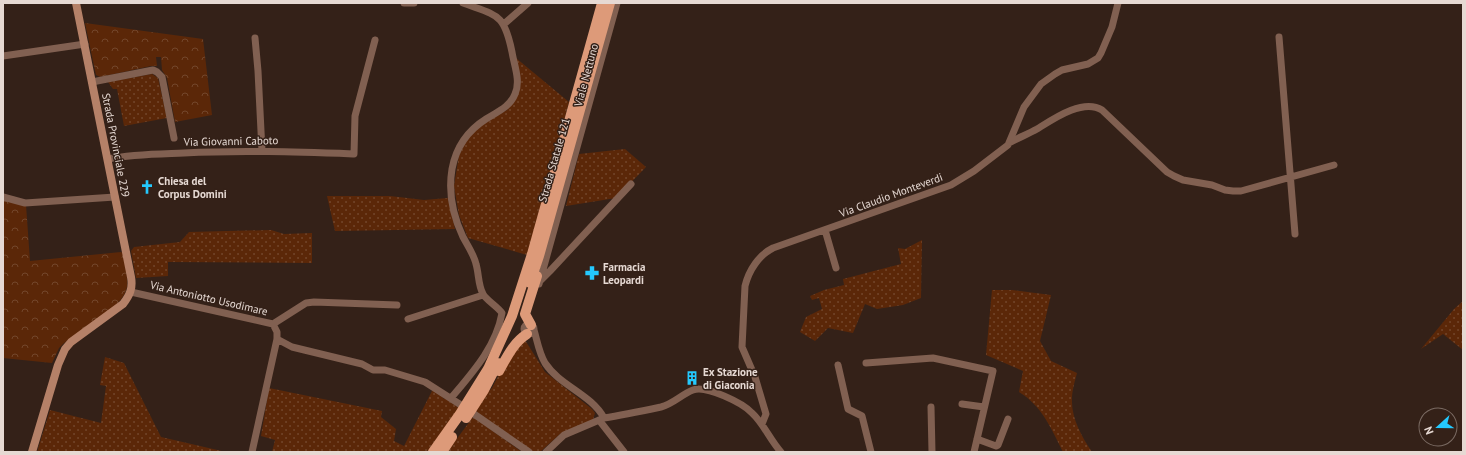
<svg xmlns="http://www.w3.org/2000/svg" width="1466" height="455" font-family="'PT Sans',sans-serif">
  <style>
    .grass { fill: url(#grass-dots) }
    .forest { fill: url(#forest-crowns) }
    .lines { fill: none; stroke-linecap: round; stroke-linejoin: round }
    .street { stroke: #816051; stroke-width: 7 }
    .secondary { stroke: #b58168; stroke-width: 8 }
    .primary { stroke: #dd9a79; stroke-width: 10 }
    .labels { text-anchor: middle; stroke-width: 3; stroke-linejoin: round; paint-order: stroke }
    .street-label { font-size: 11px; fill: #e6d9d3; stroke: #342118 }
    .poi-label { font-size: 11px; font-weight: bold; fill: #e6d9d3; stroke: #342118; text-anchor: start }
  </style>
  <defs>
    <pattern id="grass-dots" width="8" height="8" patternUnits="userSpaceOnUse"><rect width="8" height="8" fill="#5b2708"/><path d="M2 2h.1M6 6h.1" fill="none" stroke="#73462b" stroke-width="1.8" stroke-linecap="round"/></pattern>
    <pattern id="forest-crowns" width="20" height="18" patternUnits="userSpaceOnUse"><rect width="20" height="18" fill="#5b2708"/><path d="M2 6a3 3 0 1 1 6 0M12 15a3 3 0 1 1 6 0" fill="none" stroke="#73462b"/></pattern>
  </defs>
  <rect width="100%" height="100%" fill="#342118"/>
  <path class="grass" d="M516 58 569 102 527 255 468 238 459 215 456 198 454 186 459 155 468 137 486 122 507 110 513 102Z
    M152 74 158 78 167 118 124 126 117 89H113L108 82Z
    M625 149 646 167 616 198 566 206 579 154Z
    M327 196H390L424 200 448 198 455 229 335 231Z
    M271 230 284 234 312 233V263L168 262V276L136 278 131 251 134 247 180 242 189 232Z
    M922 240 921 298 903 305 877 309 865 304 853 333 828 328 815 341 800 332 806 317 822 309 819 298 812 300 810 296 824 290 844 285 843 279 901 264 898 248 905 249Z
    M992 290H1012L1051 295 1040 341 1051 361 1077 373C1075 381 1072 390 1072 399 1071 418 1082 437 1092 452H1063C1051 428 1042 406 1019 392L1023 371 986 355Z
    M1463 301V350L1443 334 1421 349 1454 309Z
    M525 340 545 372 592 409 595 413 593 420 560 434 540 452H534L476 412 484 396 492 388 510 353Z
    M105 357 124 363 161 437 226 452H37L50 410 101 423 106 386 100 385Z
    M269 388 382 411 381 417 396 429 394 441 404 446 433 389 439 393 444 399H446L459 408 427 452H272L275 440 261 436Z
    M473 417 522 452H447Z"/>
  <path class="forest" d="M85 23 203 39 212 115 175 122 167 78 162 70 161 57H156L157 66H151L100 77 96 75Z
    M3 200 26 205 30 261 121 252 124 253C125 264 128 276 127 287 123 309 80 329 63 344L59 348 52 363 3 358Z"/>
  <g class="lines">
    <path class="street" d="M404 3H414
      M504 24 528 3
      M1279 37 1295 234
      M255 38 258 71 262 151
      M3 56 85 44
      M92 82 153 70 157 72 162 77 174 138
      M1009 143C1018 138 1028 134 1037 129 1053 119 1083 98 1102 110L1167 172 1174 176 1183 180 1212 185 1225 190 1233 191H1241L1334 165
      M108 159C133 154 158 154 184 153 241 150 297 152 354 154L355 116 375 40
      M3 197 25 203 115 197
      M825 230 836 268
      M541 280 550 271 631 184
      M539 284 617 3
      M131 292 273 324 306 303 314 302 397 305
      M408 319 483 295
      M524 329a5 5 0 1 1 10 0a5 5 0 1 1-10 0Z
      M534 330C537 340 539 353 545 363 560 386 591 394 604 418 623 415 642 411 661 407 673 404 682 394 693 390 706 385 743 403 752 413 764 424 770 440 781 452
      M277 339 292 347 362 364 373 370H385L425 382 461 405
      M866 363 933 358 993 371 974 452
      M838 365 848 409 862 416 871 452
      M451 398C472 373 496 347 502 313 497 306 486 300 483 294 478 285 479 274 476 264 474 255 468 246 463 237 453 216 448 193 452 169 456 147 467 131 486 119 497 112 510 107 515 94 521 81 514 65 512 52 504 13 498 16 463 3
      M962 404 984 407
      M931 407 932 452
      M474 414 529 452
      M599 420 624 452
      M762 424 766 414 755 377 742 347 745 286C749 270 759 255 773 248L951 185 974 171 1008 145 1024 107 1041 84 1055 74 1062 70 1088 64 1098 58 1101 53 1112 27 1118 3
      M977 439 996 446 998 445 1008 419
      M252 452 277 339V332L273 324
      M546 452 564 435 604 418"/>
    <path class="secondary" d="M32 452 58 365 65 349 71 342 123 304C130 295 133 288 131 277L76 3"/>
    <path class="primary" d="M530 283 539 256 610 3
      M531 325 525 314 537 276
      M499 371C507 357 513 343 527 334
      M466 418 484 390 498 363
      M433 452 460 414 488 369 512 316 532 254 602 3
      M442 452 452 437"/>
  </g>
  <defs>
    <symbol id="church-bare" viewBox="-9 -9 18 18"><path d="M-1.2-6h2.4v3.5h3.3v2.4h-3.3V6h-2.4V-.1h-3.3v-2.4h3.3Z" fill="#24c9fe" stroke="#342118" stroke-width="2.5" paint-order="stroke"/></symbol>
    <symbol id="pharmacy-bare" viewBox="-9 -9 18 18"><path d="M-2-6h4v4h4v4h-4v4h-4v-4h-4v-4h4Z" fill="#24c9fe" stroke="#342118" stroke-width="2.5" paint-order="stroke"/></symbol>
    <symbol id="building-bare" viewBox="-9 -9 18 18"><path d="M-4-6H4V6H1V3H-1V6H-4ZM-2.5-4.3h1.7v1.8h-1.7ZM.8-4.3h1.7v1.8H.8ZM-2.5-1h1.7V.8h-1.7ZM.8-1h1.7V.8H.8Z" fill="#24c9fe" stroke="#342118" stroke-width="2.5" paint-order="stroke"/></symbol>
  </defs>
  <g fill-rule="evenodd">
    <use href="#church-bare" x="137" y="177" width="20" height="20"/>
    <use href="#pharmacy-bare" x="582" y="263" width="20" height="20"/>
    <use href="#building-bare" x="682" y="368" width="20" height="20"/>
  </g>
  <g class="labels">
    <g class="street-label">
      <text transform="translate(586 75) rotate(-75)" y="4">Viale Nettuno</text>
      <text transform="translate(231 141) rotate(-1)" y="4">Via Giovanni Caboto</text>
      <text transform="translate(116 145) rotate(79)" y="4">Strada Provinciale 229</text>
      <text transform="translate(554 160) rotate(-74)" y="4">Strada Statale 121</text>
      <text transform="translate(891 195) rotate(-20)" y="4">Via Claudio Monteverdi</text>
      <text transform="translate(209 298) rotate(13)" y="4">Via Antoniotto Usodimare</text>
    </g>
    <g class="poi-label">
      <text x="158" y="185">Chiesa del<tspan x="158" dy="13">Corpus Domini</tspan></text>
      <text x="603" y="271">Farmacia<tspan x="603" dy="13">Leopardi</tspan></text>
      <text x="703" y="376">Ex Stazione<tspan x="703" dy="13">di Giaconia</tspan></text>
    </g>
  </g>
  <rect width="1466" height="455" fill="none" stroke="#e6d9d3" stroke-width="8"/>
  <g transform="translate(1438 427) rotate(249)"><circle r="19" fill="#342118" stroke="#7b6b63"/>
  <path d="M0-3L7 15L0 10L-7 15Z" fill="#24c9fe"/>
  <text y="-6" font-size="11" font-weight="bold" text-anchor="middle" fill="#e6d9d3">N</text>
  </g>
</svg>
